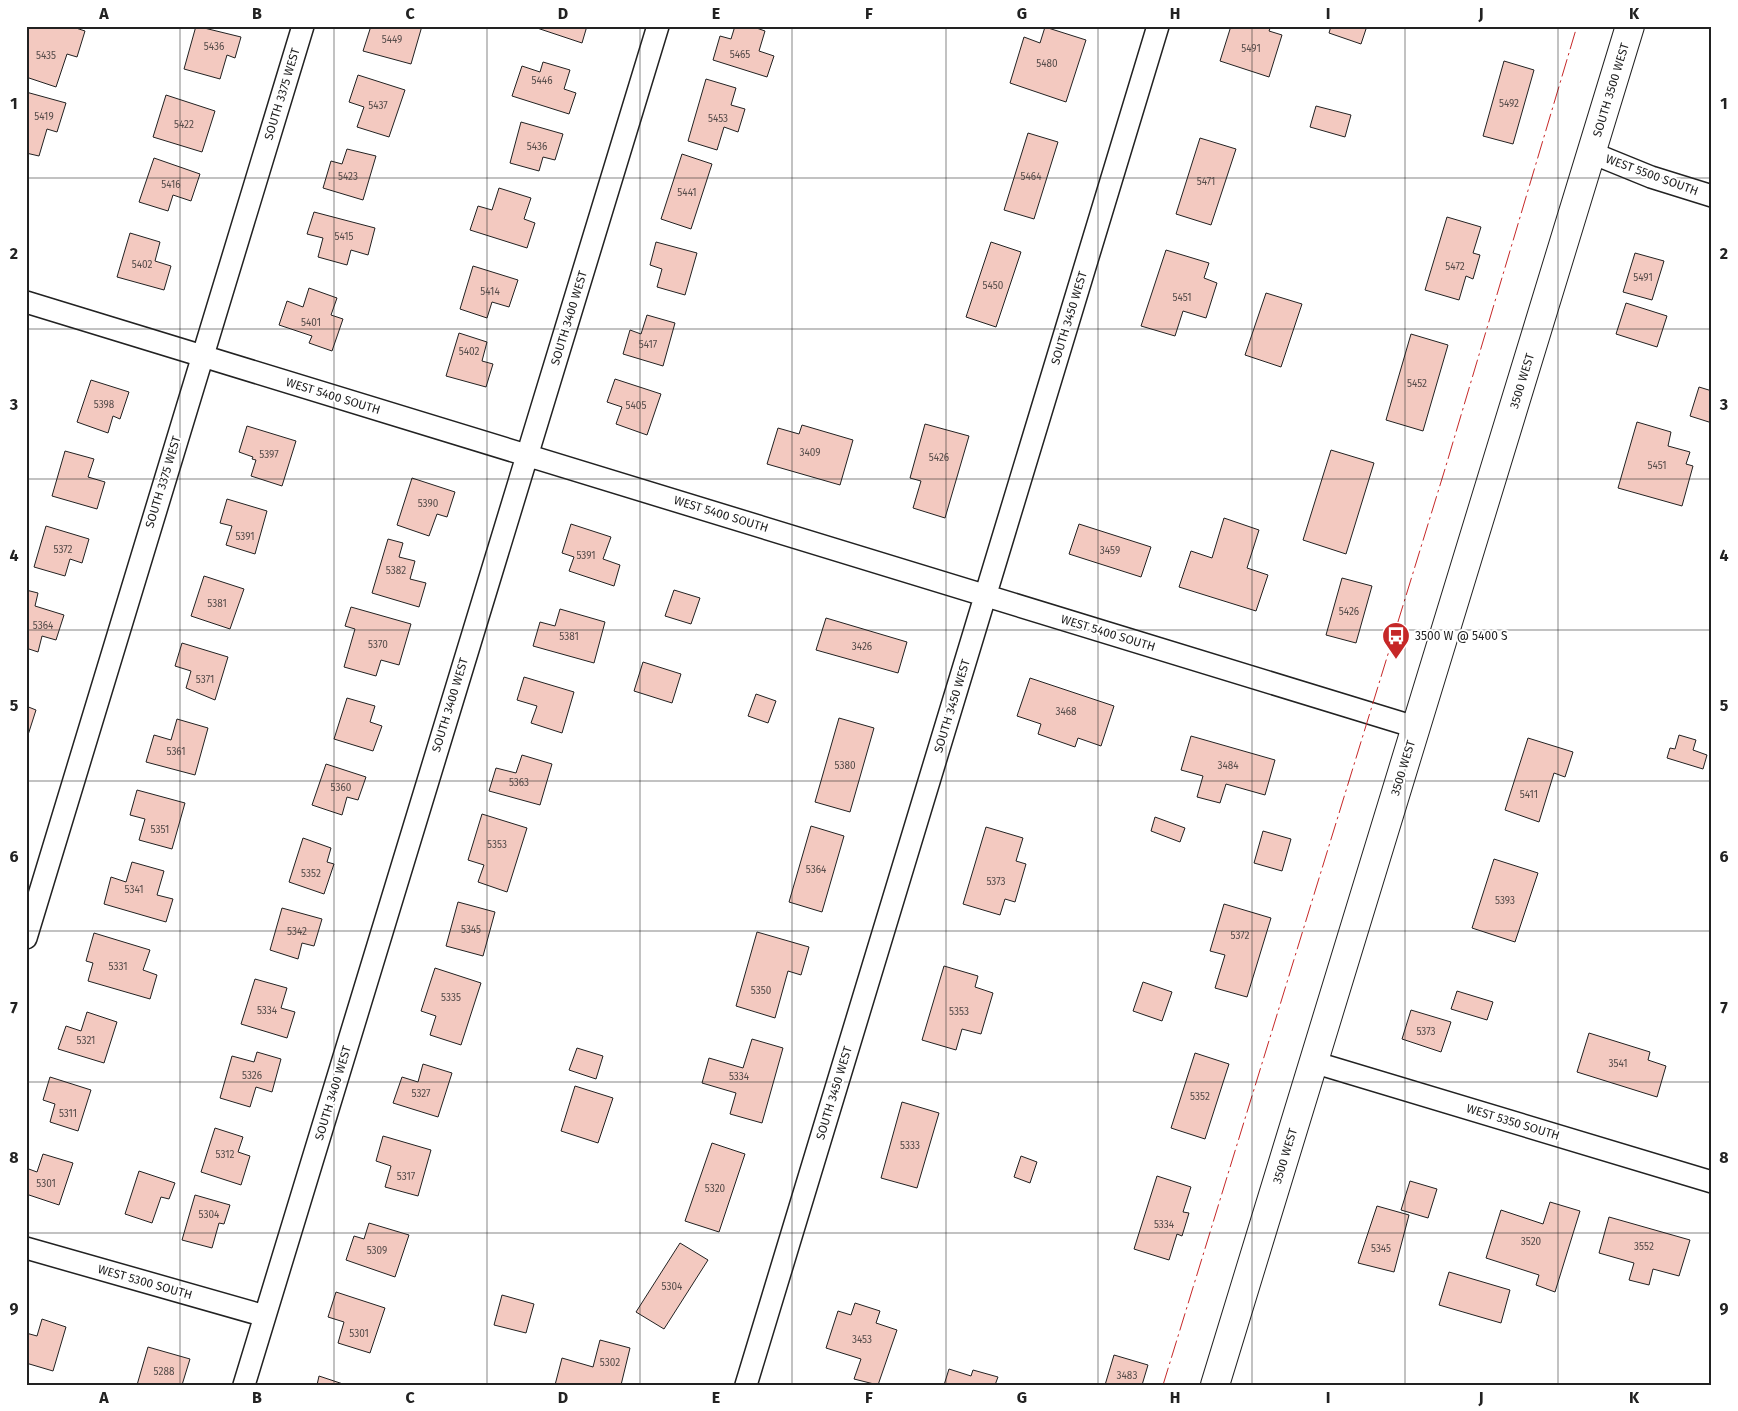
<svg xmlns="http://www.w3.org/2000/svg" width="1738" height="1411" font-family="'Fira Sans',sans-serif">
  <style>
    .building { fill: #f3c9c0; stroke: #222 }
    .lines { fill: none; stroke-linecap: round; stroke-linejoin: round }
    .street-casing { stroke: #222; stroke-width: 24 }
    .primary-casing { stroke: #222; stroke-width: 30 }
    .street { stroke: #fff; stroke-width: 21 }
    .primary { stroke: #fff; stroke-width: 28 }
    .power { stroke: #c62828; stroke-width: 1; stroke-dasharray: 18 4 2.5 4; stroke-linecap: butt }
    .grid { fill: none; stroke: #222; stroke-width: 1; stroke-opacity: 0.55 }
    .labels { text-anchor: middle; stroke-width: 4; stroke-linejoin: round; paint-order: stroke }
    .number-label { font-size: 10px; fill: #564c4a }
    .street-label { font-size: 12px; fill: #222; stroke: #fff }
    .poi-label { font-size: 12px; fill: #222; stroke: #fff; text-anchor: start }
    .neatline { fill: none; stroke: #222; stroke-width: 2 }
    .grid-label { font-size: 16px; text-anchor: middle; font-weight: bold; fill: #222 }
  </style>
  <rect width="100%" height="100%" fill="#fff"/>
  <path class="building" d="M26 26H70L85 31 77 57 67 54 56 87 26 77Z
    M196 26 241 37 235 58 227 55 220 79 184 69Z
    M371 26 385 28 386 26H422L411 64 363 51Z
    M531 26H587L582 43Z
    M735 26H751L765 31 759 51 774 56 767 77 713 60 720 36 731 39Z
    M1231 26H1271L1269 31 1282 35 1269 77 1220 61Z
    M1331 26H1367L1361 44 1329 33Z
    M1045 27 1086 40 1066 102 1010 83 1024 37 1040 43Z
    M1504 61 1534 70 1513 144 1483 136Z
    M543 62 570 70 564 89 576 93 569 114 512 96 522 66 540 72Z
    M358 75 405 90 389 137 357 127 364 107 349 102Z
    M706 79 736 88 731 105 745 109 738 132 724 127 717 150 688 141Z
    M26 92 66 103 57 132 47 129 39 156 26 153Z
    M166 95 215 111 202 152 153 137Z
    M1316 106 1351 115 1345 137 1310 127Z
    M521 122 563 134 555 160 543 157 539 171 510 163Z
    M1028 133 1058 142 1034 219 1004 210Z
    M1200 138 1236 149 1211 225 1176 214Z
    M347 149 376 156 363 200 323 188 331 161 342 164Z
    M682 154 712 164 691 229 661 219Z
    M154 158 200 174 191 201 173 195 168 211 139 202Z
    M499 188 531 198 524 219 535 223 527 248 470 230 478 206 492 210Z
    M314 212 375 228 368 255 351 250 347 265 318 257 323 238 307 234Z
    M1447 217 1481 227 1473 253 1480 255 1473 279 1466 276 1459 300 1425 290Z
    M130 233 160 242 155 261 171 266 164 290 117 277Z
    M656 242 697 253 685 295 657 287 662 269 650 265Z
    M991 242 1021 252 996 327 966 317Z
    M1166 250 1209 263 1204 278 1217 283 1206 318 1183 311 1175 336 1141 326Z
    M1635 253 1664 261 1652 300 1623 292Z
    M473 266 518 280 509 307 492 302 487 318 460 309Z
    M309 288 337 298 331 315 343 319 332 351 309 343 312 336 279 325 287 301 303 307Z
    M1266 293 1302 304 1281 367 1245 355Z
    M1626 303 1667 316 1657 347 1616 334Z
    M647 315 675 323 663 366 623 354 630 330 641 334Z
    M459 333 487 342 482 361 493 364 486 387 446 376Z
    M1411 334 1448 345 1423 431 1386 420Z
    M615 379 661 394 647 435 616 424 622 407 607 402Z
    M91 380 129 392 120 419 113 416 108 433 77 422Z
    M1699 387 1712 391V423L1690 416Z
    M1637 422 1671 432 1668 446 1690 452 1686 464 1693 466 1682 506 1618 488Z
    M925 424 969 436 945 518 913 508 921 481 910 478Z
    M802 425 853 440 840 485 767 464 778 428 799 434Z
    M247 426 296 441 282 486 251 476 256 460 252 459 253 457 239 452Z
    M1331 450 1374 463 1346 554 1303 540Z
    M65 451 94 459 88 477 105 482 97 509 52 496Z
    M412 478 455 492 447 517 437 514 429 536 397 525Z
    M227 499 267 511 255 554 226 545 232 526 220 523Z
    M1224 518 1259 530 1247 568 1268 575 1256 611 1179 587 1191 551 1212 558Z
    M571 524 611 537 603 559 620 565 614 586 569 571 574 557 562 553Z
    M1079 524 1151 547 1141 577 1069 554Z
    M46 526 89 539 82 563 70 559 65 576 34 567Z
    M388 539 403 543 399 557 415 561 410 579 426 583 419 607 372 593Z
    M204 576 244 589 230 629 191 616Z
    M1342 578 1372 586 1356 643 1326 635Z
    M26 590 38 593 35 606 64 615 56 640 42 636 38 652 26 648Z
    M674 590 700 598 691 624 665 616Z
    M351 607 411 624 399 665 381 660 376 676 344 667 355 629 345 626Z
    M560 609 605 622 594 663 533 646 540 622 555 626Z
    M826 618 907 642 898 673 816 650Z
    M182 643 228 657 215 700 186 688 191 671 175 666Z
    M643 662 681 674 672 703 634 691Z
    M524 677 574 692 562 733 531 723 537 706 517 700Z
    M1030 678 1114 706 1101 746 1078 738 1075 747 1038 734 1041 724 1017 716Z
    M756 694 776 701 768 723 748 716Z
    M347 698 375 706 370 722 382 726 373 751 334 739Z
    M26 706 36 710 28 735 26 734Z
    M839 718 874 728 850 812 815 802Z
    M177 719 208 728 195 775 146 762 154 735 171 740Z
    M1679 735 1696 740 1693 750 1707 755 1703 769 1667 758 1670 748 1675 749Z
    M1191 736 1275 760 1265 795 1226 784 1220 803 1197 797 1203 776 1181 770Z
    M1528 738 1573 752 1565 777 1554 773 1539 822 1505 810Z
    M522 755 552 764 540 805 489 791 496 768 516 773Z
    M326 764 366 777 358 800 347 797 342 815 312 805Z
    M137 790 185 803 172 849 139 840 145 819 130 815Z
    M482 814 527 828 507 892 478 882 484 865 468 860Z
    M1155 817 1185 828 1180 842 1151 831Z
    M811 826 844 836 822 912 789 902Z
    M986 827 1023 838 1016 861 1026 864 1015 902 1005 899 1000 915 963 904Z
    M1263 831 1291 839 1282 871 1254 863Z
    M303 838 331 848 327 862 334 864 324 894 289 882Z
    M1494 859 1538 873 1515 942 1472 928Z
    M132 862 164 871 157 895 173 899 166 922 104 904 111 877 126 882Z
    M458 902 495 912 483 956 446 946Z
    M1224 904 1271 918 1247 997 1215 988 1225 955 1210 951Z
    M282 908 322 919 314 946 302 943 298 959 270 950Z
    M757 932 809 947 801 975 788 971 775 1018 736 1006Z
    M94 933 150 950 143 970 157 975 150 999 88 981 93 963 86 961Z
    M944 966 978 976 975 987 993 993 981 1034 962 1029 956 1050 922 1040Z
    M435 968 481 983 461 1045 430 1035 436 1016 421 1011Z
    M255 979 287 988 281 1008 295 1012 287 1038 241 1024Z
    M1143 982 1172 992 1162 1021 1133 1011Z
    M1457 991 1493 1002 1487 1020 1451 1009Z
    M1411 1010 1451 1022 1441 1052 1402 1039Z
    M87 1012 117 1022 104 1063 58 1049 66 1026 81 1031Z
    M1589 1033 1650 1052 1648 1060 1666 1066 1657 1097 1577 1072Z
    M752 1039 783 1048 762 1123 730 1114 736 1093 702 1083 709 1058 743 1068Z
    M577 1048 603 1056 596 1079 569 1070Z
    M257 1052 281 1059 272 1092 256 1087 250 1107 220 1098 232 1056 254 1062Z
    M1195 1053 1229 1064 1205 1139 1171 1128Z
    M423 1064 452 1073 438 1117 393 1103 402 1077 418 1082Z
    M50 1077 91 1090 78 1131 50 1122 55 1104 43 1100Z
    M575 1086 613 1098 598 1143 561 1131Z
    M902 1102 939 1113 917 1188 881 1178Z
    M215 1128 243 1137 238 1152 250 1156 241 1185 201 1172Z
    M383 1136 431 1150 418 1196 385 1187 391 1166 376 1161Z
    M712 1143 745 1154 719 1232 685 1221Z
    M43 1154 73 1163 59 1205 26 1194V1168L37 1172Z
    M1021 1156 1037 1162 1030 1183 1014 1177Z
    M139 1171 175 1183 169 1199 161 1197 152 1223 125 1214Z
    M1157 1176 1191 1187 1183 1212 1189 1213 1182 1236 1177 1234 1169 1260 1134 1249Z
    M1410 1181 1437 1189 1428 1218 1401 1210Z
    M195 1195 230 1205 224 1224 219 1223 212 1248 182 1240Z
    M1550 1202 1580 1211 1555 1292 1536 1285 1539 1275 1486 1258 1501 1210 1543 1224Z
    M1377 1206 1409 1215 1394 1272 1358 1263Z
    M1609 1217 1690 1240 1679 1276 1653 1269 1649 1285 1629 1280 1634 1263 1599 1253Z
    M369 1223 409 1235 395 1277 346 1260 354 1236 364 1239Z
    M680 1243 708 1260 664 1329 636 1312Z
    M1449 1272 1510 1290 1501 1323 1439 1305Z
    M336 1292 385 1308 370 1353 338 1343 344 1322 328 1317Z
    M502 1295 534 1304 526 1333 494 1325Z
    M855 1303 880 1311 876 1323 897 1330 878 1385 854 1379 861 1359 826 1348 838 1311 851 1315Z
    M42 1319 66 1327 53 1371 26 1363V1333L37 1336Z
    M600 1340 630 1348 621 1385H555L562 1358 593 1367Z
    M148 1347 190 1359 182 1385H137Z
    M1114 1355 1148 1365 1142 1385H1105Z
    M949 1369 971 1376 973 1370 998 1377 995 1385H944Z
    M319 1376 346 1385H317Z"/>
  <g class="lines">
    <defs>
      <path id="street" d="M1592 153 1651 177 1712 196
        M26 302 1415 727
        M26 938 303 26
        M1313 1062 1712 1182
        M26 1248 265 1316
        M244 1385 658 26
        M746 1385 1158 26"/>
      <path id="primary" d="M1215 1385 1630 26"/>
    </defs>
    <use href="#street" class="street-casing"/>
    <use href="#primary" class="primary-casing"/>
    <use href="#street" class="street"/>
    <use href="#primary" class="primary"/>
    <path class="power" d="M1163 1385 1445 469 1577 26"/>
  </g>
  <path class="grid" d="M180 26V1385M334 26V1385M487 26V1385M640 26V1385M792 26V1385M946 26V1385M1098 26V1385M1252 26V1385M1405 26V1385M1558 26V1385M26 178H1712M26 329H1712M26 479H1712M26 630H1712M26 781H1712M26 931H1712M26 1082H1712M26 1233H1712"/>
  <defs>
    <symbol id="bus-pin" viewBox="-11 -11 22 30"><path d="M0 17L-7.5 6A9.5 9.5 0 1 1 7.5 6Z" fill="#c62828" stroke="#fff"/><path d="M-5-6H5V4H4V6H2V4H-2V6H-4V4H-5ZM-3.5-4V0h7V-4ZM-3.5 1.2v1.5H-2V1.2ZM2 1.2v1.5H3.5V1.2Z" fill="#fff"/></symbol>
  </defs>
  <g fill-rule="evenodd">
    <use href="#bus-pin" x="1380" y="620" width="32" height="43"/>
  </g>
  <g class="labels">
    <g class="number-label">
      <text x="392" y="43">5449</text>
      <text x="214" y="50">5436</text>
      <text x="1251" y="52">5491</text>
      <text x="740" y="58">5465</text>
      <text x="46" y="59">5435</text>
      <text x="1047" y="67">5480</text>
      <text x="542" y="84">5446</text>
      <text x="1509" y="107">5492</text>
      <text x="378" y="109">5437</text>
      <text x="44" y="120">5419</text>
      <text x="718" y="122">5453</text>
      <text x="184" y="128">5422</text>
      <text x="537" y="150">5436</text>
      <text x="348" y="180">5423</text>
      <text x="1031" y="180">5464</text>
      <text x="1206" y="185">5471</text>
      <text x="171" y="188">5416</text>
      <text x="687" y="196">5441</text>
      <text x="344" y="240">5415</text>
      <text x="142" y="268">5402</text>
      <text x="1455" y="270">5472</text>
      <text x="1643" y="281">5491</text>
      <text x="993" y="289">5450</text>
      <text x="490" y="295">5414</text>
      <text x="1182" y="301">5451</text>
      <text x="311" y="326">5401</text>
      <text x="648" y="348">5417</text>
      <text x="469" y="355">5402</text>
      <text x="1417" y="387">5452</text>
      <text x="104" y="408">5398</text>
      <text x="636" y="409">5405</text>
      <text x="810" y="456">3409</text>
      <text x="269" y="458">5397</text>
      <text x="939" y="461">5426</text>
      <text x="1657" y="469">5451</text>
      <text x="428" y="507">5390</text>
      <text x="245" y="540">5391</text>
      <text x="63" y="553">5372</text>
      <text x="1110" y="554">3459</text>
      <text x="586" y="559">5391</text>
      <text x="396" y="574">5382</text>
      <text x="217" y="607">5381</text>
      <text x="1349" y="615">5426</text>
      <text x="43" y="629">5364</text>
      <text x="569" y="640">5381</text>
      <text x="378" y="648">5370</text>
      <text x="862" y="650">3426</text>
      <text x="205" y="683">5371</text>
      <text x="1066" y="715">3468</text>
      <text x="176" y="755">5361</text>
      <text x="845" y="769">5380</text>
      <text x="1228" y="769">3484</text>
      <text x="519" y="786">5363</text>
      <text x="341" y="791">5360</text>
      <text x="1529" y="798">5411</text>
      <text x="160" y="833">5351</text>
      <text x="497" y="848">5353</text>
      <text x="816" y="873">5364</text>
      <text x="311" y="877">5352</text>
      <text x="996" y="885">5373</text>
      <text x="134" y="893">5341</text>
      <text x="1505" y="904">5393</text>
      <text x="471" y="933">5345</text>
      <text x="297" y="935">5342</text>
      <text x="1240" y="939">5372</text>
      <text x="118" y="970">5331</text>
      <text x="761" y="994">5350</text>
      <text x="451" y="1001">5335</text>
      <text x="267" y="1014">5334</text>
      <text x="959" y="1015">5353</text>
      <text x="1426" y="1035">5373</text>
      <text x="86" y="1044">5321</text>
      <text x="1618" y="1067">3541</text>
      <text x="252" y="1079">5326</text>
      <text x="739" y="1080">5334</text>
      <text x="421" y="1097">5327</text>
      <text x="1200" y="1100">5352</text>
      <text x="68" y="1117">5311</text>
      <text x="910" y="1149">5333</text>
      <text x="225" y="1158">5312</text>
      <text x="406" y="1180">5317</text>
      <text x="46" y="1187">5301</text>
      <text x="715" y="1192">5320</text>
      <text x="209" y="1218">5304</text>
      <text x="1164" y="1228">5334</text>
      <text x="1531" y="1245">3520</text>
      <text x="1644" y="1250">3552</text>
      <text x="1381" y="1252">5345</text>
      <text x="377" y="1254">5309</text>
      <text x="672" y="1290">5304</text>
      <text x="359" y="1337">5301</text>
      <text x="862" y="1343">3453</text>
      <text x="610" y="1366">5302</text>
      <text x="164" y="1375">5288</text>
      <text x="1127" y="1379">3483</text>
    </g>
    <g class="street-label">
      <text transform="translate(1611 90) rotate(-73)" y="4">SOUTH 3500 WEST</text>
      <text transform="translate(282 94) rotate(-73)" y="4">SOUTH 3375 WEST</text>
      <text transform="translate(1652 175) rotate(20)" y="4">WEST 5500 SOUTH</text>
      <text transform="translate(569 318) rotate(-73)" y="4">SOUTH 3400 WEST</text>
      <text transform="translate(1069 318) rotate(-73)" y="4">SOUTH 3450 WEST</text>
      <text transform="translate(1522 381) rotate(-73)" y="4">3500 WEST</text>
      <text transform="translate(333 396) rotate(17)" y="4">WEST 5400 SOUTH</text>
      <text transform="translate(163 482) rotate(-73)" y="4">SOUTH 3375 WEST</text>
      <text transform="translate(721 514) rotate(17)" y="4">WEST 5400 SOUTH</text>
      <text transform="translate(1108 633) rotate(17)" y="4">WEST 5400 SOUTH</text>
      <text transform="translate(450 705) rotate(-73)" y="4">SOUTH 3400 WEST</text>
      <text transform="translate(952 706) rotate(-73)" y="4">SOUTH 3450 WEST</text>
      <text transform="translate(1403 768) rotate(-73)" y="4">3500 WEST</text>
      <text transform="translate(333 1093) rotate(-73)" y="4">SOUTH 3400 WEST</text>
      <text transform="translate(834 1093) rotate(-73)" y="4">SOUTH 3450 WEST</text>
      <text transform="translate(1513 1122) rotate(17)" y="4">WEST 5350 SOUTH</text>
      <text transform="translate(1285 1156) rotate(-73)" y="4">3500 WEST</text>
      <text transform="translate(145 1282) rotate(16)" y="4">WEST 5300 SOUTH</text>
    </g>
    <g class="poi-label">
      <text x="1415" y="640">3500 W @ 5400 S</text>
    </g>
  </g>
  <rect width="1738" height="1411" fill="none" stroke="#ffffff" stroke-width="55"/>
  <rect x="28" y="28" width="1682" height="1356" class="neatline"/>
  <g class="grid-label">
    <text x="104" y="19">A</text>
    <text x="257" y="19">B</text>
    <text x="410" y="19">C</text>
    <text x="563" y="19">D</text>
    <text x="716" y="19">E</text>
    <text x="869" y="19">F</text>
    <text x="1022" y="19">G</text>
    <text x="1175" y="19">H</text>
    <text x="1328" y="19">I</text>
    <text x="1481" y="19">J</text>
    <text x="1634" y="19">K</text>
    <text x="14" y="109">1</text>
    <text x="1724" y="109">1</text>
    <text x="14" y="259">2</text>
    <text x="1724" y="259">2</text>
    <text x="14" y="410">3</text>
    <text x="1724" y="410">3</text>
    <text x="14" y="561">4</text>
    <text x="1724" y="561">4</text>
    <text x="14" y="711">5</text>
    <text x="1724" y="711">5</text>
    <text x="14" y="862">6</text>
    <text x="1724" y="862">6</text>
    <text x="14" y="1013">7</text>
    <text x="1724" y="1013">7</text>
    <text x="14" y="1163">8</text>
    <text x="1724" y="1163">8</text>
    <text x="14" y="1314">9</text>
    <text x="1724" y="1314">9</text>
    <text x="104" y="1403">A</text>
    <text x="257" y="1403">B</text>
    <text x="410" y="1403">C</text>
    <text x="563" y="1403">D</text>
    <text x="716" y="1403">E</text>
    <text x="869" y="1403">F</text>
    <text x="1022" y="1403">G</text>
    <text x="1175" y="1403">H</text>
    <text x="1328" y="1403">I</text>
    <text x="1481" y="1403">J</text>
    <text x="1634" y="1403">K</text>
  </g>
</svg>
